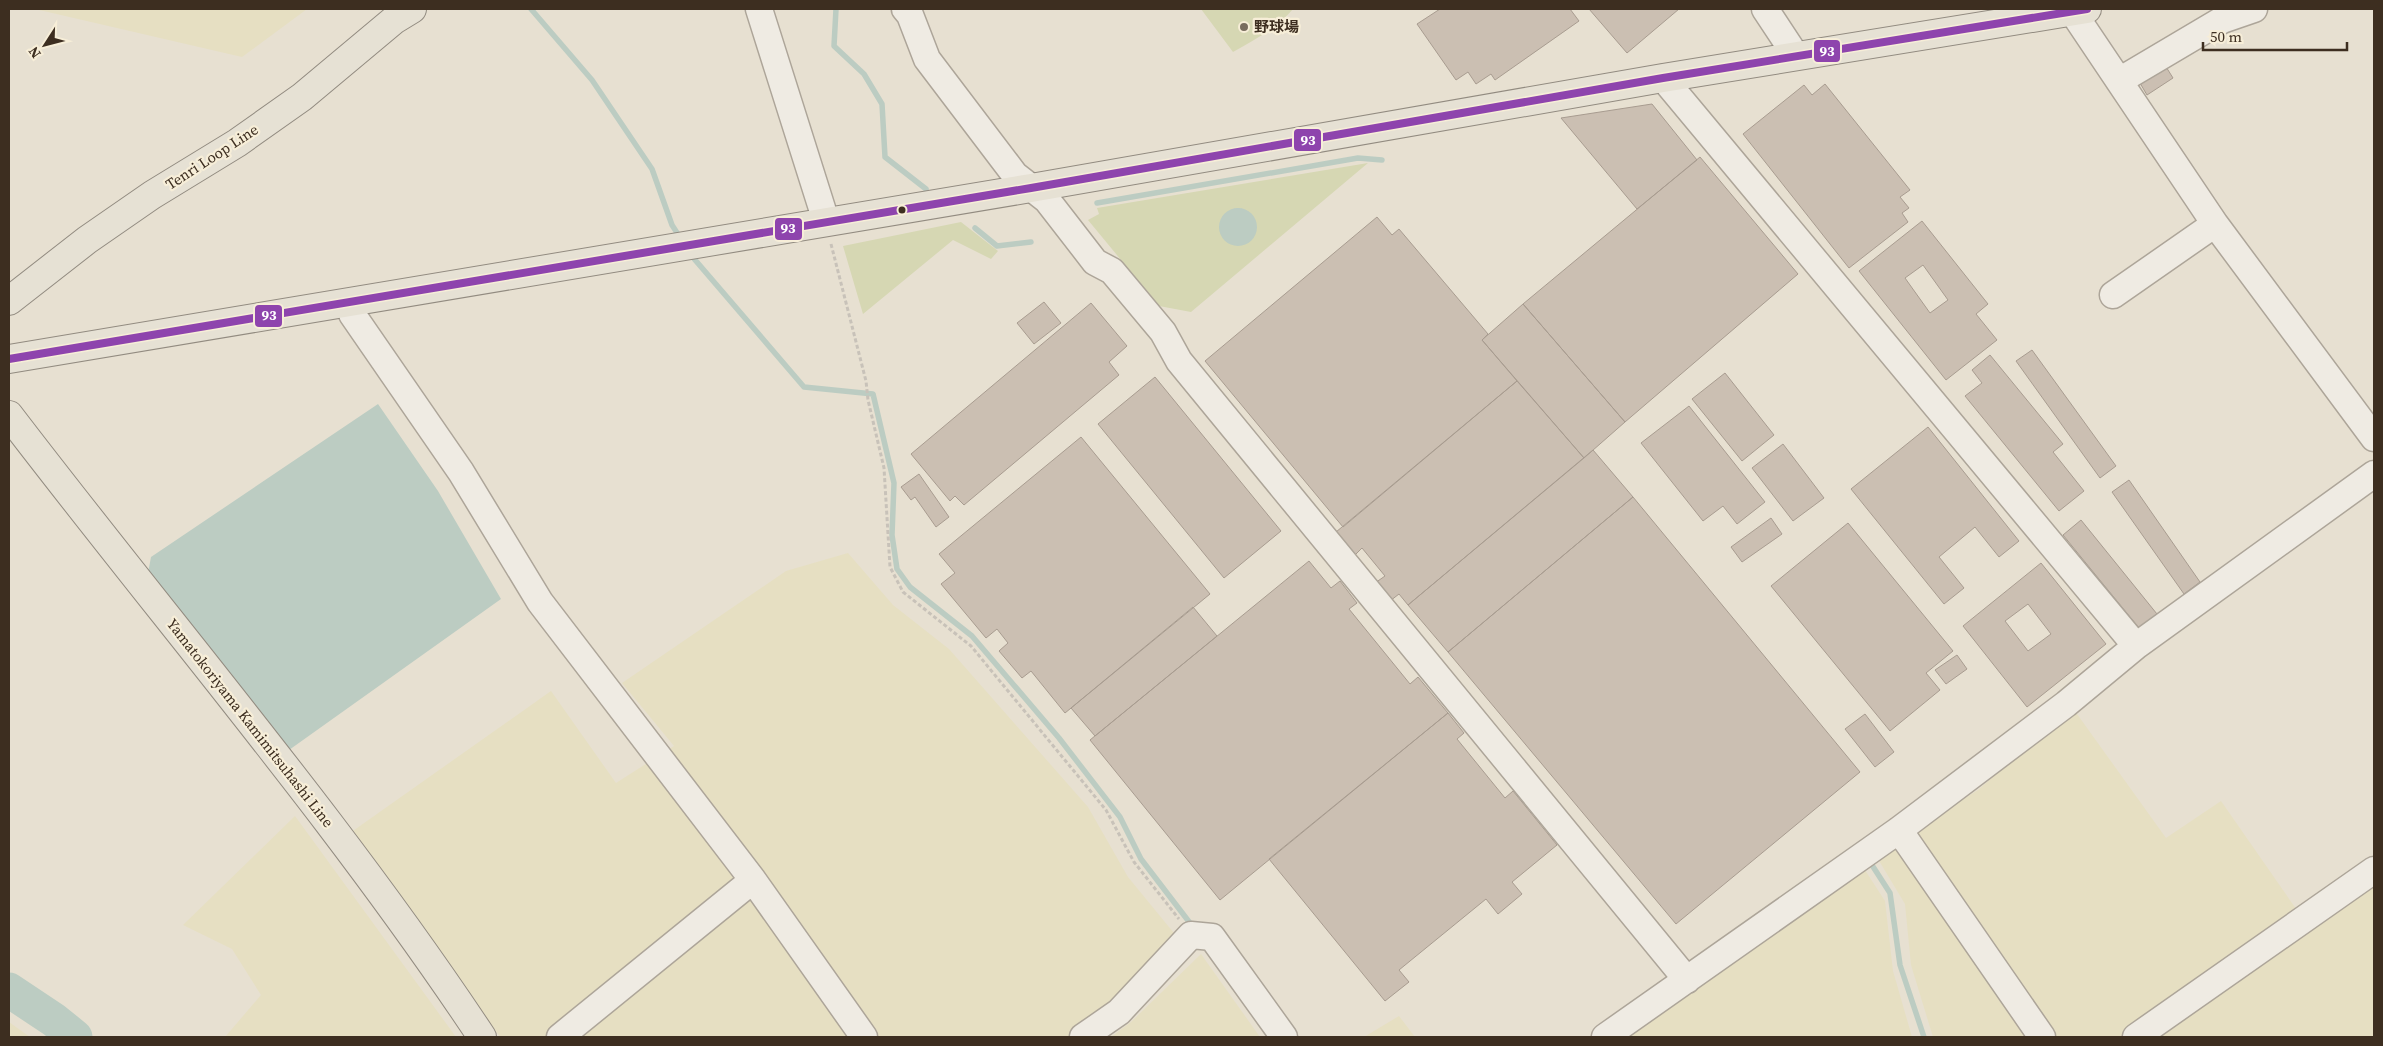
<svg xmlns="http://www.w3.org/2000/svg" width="2383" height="1046" font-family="'Source Serif 4','Noto Sans JP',serif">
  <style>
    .farmland { fill: #e6dfc2 }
    .green { fill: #d6d7b3 }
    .water { fill: #bcccc2 }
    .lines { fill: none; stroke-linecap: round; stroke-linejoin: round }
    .stream { stroke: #bcccc2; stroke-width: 5.5 }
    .river { stroke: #bcccc2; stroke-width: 35 }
    .building { fill: #cbbfb2; stroke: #a89c90; fill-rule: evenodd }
    .minor-casing { stroke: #ada599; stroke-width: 29 }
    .major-casing { stroke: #928b80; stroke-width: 30 }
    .path { stroke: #c8c2b9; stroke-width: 3; stroke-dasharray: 4 2.5; stroke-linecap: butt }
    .minor { stroke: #efebe3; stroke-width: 26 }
    .major { stroke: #e6e1d4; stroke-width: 28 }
    .bus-1-casing { stroke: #f7eed8; stroke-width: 11 }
    .bus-1 { stroke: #8e44ad; stroke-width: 8 }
    .poi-dot { fill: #786c5e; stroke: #f7eed8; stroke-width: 2 }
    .bus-dot { fill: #3d2e20; stroke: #f7eed8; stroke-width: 2 }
    .labels { text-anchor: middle; stroke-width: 4.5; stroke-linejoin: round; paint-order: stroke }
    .poi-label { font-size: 15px; font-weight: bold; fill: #3d2e20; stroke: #f7eed8; text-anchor: start }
    .street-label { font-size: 15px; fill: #3d2e20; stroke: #f7eed8 }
    .line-badge { stroke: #f7eed8; stroke-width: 2 }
    .badge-label { font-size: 14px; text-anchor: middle; font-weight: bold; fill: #fff }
  </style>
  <rect width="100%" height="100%" fill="#e7e0d1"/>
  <path class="farmland" d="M35 9H307L242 57Z
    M848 553 893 605 949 649 1088 807 1128 877 1178 938 1117 1007 1071 1037H500L350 833 551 691 616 783 674 746 622 683 786 571Z
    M2072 707 2166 838 2221 801 2310 929 2374 881V1037H1933L1911 965 1905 904 1875 854 1978 790Z
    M295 816 456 1037H225L261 995 232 949 183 925Z
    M1863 867 1885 901 1893 971 1912 1037H1624Z
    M1201 954 1260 1037H1111L1131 1022Z
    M1399 1016 1415 1037H1364Z
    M9 1022 30 1037H9Z"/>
  <path class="green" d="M1201 9H1293C1277 28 1254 40 1233 52Z
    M1368 163 1191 312 1159 306 1088 220 1099 214 1097 208Z
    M961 222 998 251 991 259 953 240 863 314 843 246Z"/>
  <path class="water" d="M1219 227a19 19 0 1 1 38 0a19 19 0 1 1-38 0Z
    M378 404 438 491 501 599 289 750 148 573 151 557Z"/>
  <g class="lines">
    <path class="stream" d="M531 9 592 80 652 169 672 225 681 239
      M836 9 834 46 864 74 882 104 885 157 926 189
      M1097 203 1358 158 1382 160
      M975 228 997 246 1031 242
      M690 254 804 387 873 394 894 483 892 535 897 569 910 587 972 636 1059 738 1120 817 1141 859 1193 927
      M1870 862 1890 893 1900 965 1924 1037"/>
    <path class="river" d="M9 990 54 1020 75 1037"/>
  </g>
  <path class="building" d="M1440 9H1570L1579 21 1495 80 1491 74 1476 84 1468 72 1456 80 1417 24Z
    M1589 9H1679L1627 53Z
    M2163 62 2173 78 2147 95 2137 78Z
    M1825 84 1910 190 1900 197 1909 208 1902 213 1908 222 1849 268 1743 134 1804 85 1812 95Z
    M1652 104 1697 160 1637 209 1561 118Z
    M1700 157 1798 274 1625 422 1523 304Z
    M1377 217 1392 235 1399 229 1488 334 1482 340 1517 381 1343 527 1205 361Z
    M1922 221 1988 304 1976 314 1997 340 1946 380 1859 271ZM1923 265 1948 300 1930 313 1905 278Z
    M1044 302 1061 323 1034 344 1017 323Z
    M1091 303 1127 346 1109 362 1119 375 964 505 955 496 950 501 911 454Z
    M1523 304 1625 422 1584 458 1482 340Z
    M2032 350 2116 466 2100 478 2016 361Z
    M1990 355 2063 444 2053 452 2084 491 2059 511 1965 396 1982 383 1972 370Z
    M1725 373 1774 435 1742 461 1692 399Z
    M1155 377 1281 531 1224 578 1098 424Z
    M1517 381 1584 458 1408 605 1399 594 1390 601 1375 583 1385 576 1362 548 1355 555 1336 532Z
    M1689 406 1765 502 1737 524 1723 506 1703 521 1641 443Z
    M1928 427 2019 541 1999 557 1975 527 1939 557 1964 588 1944 604 1851 489Z
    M1081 437 1210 594 1065 713 1031 671 1022 678 999 651 1008 643 997 629 986 638 941 584 955 573 939 554Z
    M1783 444 1824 498 1793 521 1752 468Z
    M1593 450 1633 497 1448 652 1408 605Z
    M919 474 949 517 936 527 915 497 911 500 901 487Z
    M2129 480 2200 582 2184 594 2112 492Z
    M1633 497 1860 772 1676 924 1448 652Z
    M1771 518 1782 534 1742 562 1731 547Z
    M2081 520 2157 614 2139 628 2063 535Z
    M1848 523 1953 651 1926 673 1940 690 1890 731 1771 586Z
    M1309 561 1331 588 1340 581 1357 603 1349 609 1410 684 1418 677 1448 713 1220 900 1090 740Z
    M2041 563 2106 644 2027 707 1963 626ZM2028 604 2051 634 2028 651 2005 621Z
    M1193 607 1217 636 1095 736 1071 708Z
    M1957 655 1967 669 1946 684 1935 670Z
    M1448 713 1464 733 1457 739 1505 798 1513 791 1557 845 1512 882 1522 894 1498 914 1486 899 1399 970 1409 982 1385 1001 1269 859Z
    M1865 714 1894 752 1875 767 1845 729Z"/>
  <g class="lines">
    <defs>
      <path id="minor" d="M759 9 826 221
        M905 9 910 15 927 59 1015 175 1047 200 1095 262 1112 271 1163 332 1179 361 1687 980
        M1765 9 1796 56
        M2072 11 2215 224 2374 438
        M1663 78 2136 646
        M2119 81 2222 20 2254 9
        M2113 295 2215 224
        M350 303 352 314 461 472 540 602 753 880 864 1037
        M1899 830 2042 1037
        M560 1037 753 880
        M1083 1037 1119 1012 1191 935 1212 937 1284 1037
        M1605 1037 1899 830 2066 704 2136 646 2374 474
        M2136 1037 2374 870"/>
      <path id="major" d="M9 301 87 240 152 195 237 143 302 97 394 20 412 9
        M9 359 1031 188 1663 78 2087 9
        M9 415C167 622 338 820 482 1037"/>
    </defs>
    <use href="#minor" class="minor-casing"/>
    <use href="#major" class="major-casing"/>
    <path class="path" d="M831 244 866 381 868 400 884 468 890 567 903 592 971 646 1106 810 1134 862 1179 919"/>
    <use href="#minor" class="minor"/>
    <use href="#major" class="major"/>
    <defs>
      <path id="bus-1" d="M9 359 1031 188 1663 78 2087 9"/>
    </defs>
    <use href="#bus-1" class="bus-1-casing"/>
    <use href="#bus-1" class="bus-1"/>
  </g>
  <circle class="poi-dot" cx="1244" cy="27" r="5"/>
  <circle class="bus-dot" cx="902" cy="210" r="4.5"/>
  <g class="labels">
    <g class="poi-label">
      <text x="1254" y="32">野球場</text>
    </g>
    <g class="street-label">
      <text transform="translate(212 157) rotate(-33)" y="5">Tenri Loop Line</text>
      <text transform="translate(250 723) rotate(52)" y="5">Yamatokoriyama Kamimitsuhashi Line</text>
    </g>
  </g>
  <g class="line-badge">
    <rect x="1813" y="39" width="28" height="24" rx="5" fill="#8e44ad"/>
    <rect x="1293" y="128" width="29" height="24" rx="5" fill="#8e44ad"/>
    <rect x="774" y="217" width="29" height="24" rx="5" fill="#8e44ad"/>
    <rect x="254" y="304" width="29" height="24" rx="5" fill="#8e44ad"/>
  </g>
  <g class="badge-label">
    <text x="1827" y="56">93</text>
    <text x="1308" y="145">93</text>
    <text x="788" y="233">93</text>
    <text x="269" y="320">93</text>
  </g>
  <rect width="2383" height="1046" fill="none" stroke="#3d2e20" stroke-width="20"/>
  <g transform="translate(45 45) rotate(234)" stroke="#f7eed8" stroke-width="4" paint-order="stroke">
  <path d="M0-4L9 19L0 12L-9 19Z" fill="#3d2e20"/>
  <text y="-8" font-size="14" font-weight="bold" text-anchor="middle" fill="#3d2e20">N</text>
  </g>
  <path d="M2203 42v8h144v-8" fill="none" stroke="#3d2e20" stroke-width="2.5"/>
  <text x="2210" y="42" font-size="15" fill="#3d2e20" stroke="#f7eed8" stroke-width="4" paint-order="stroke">50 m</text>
</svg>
